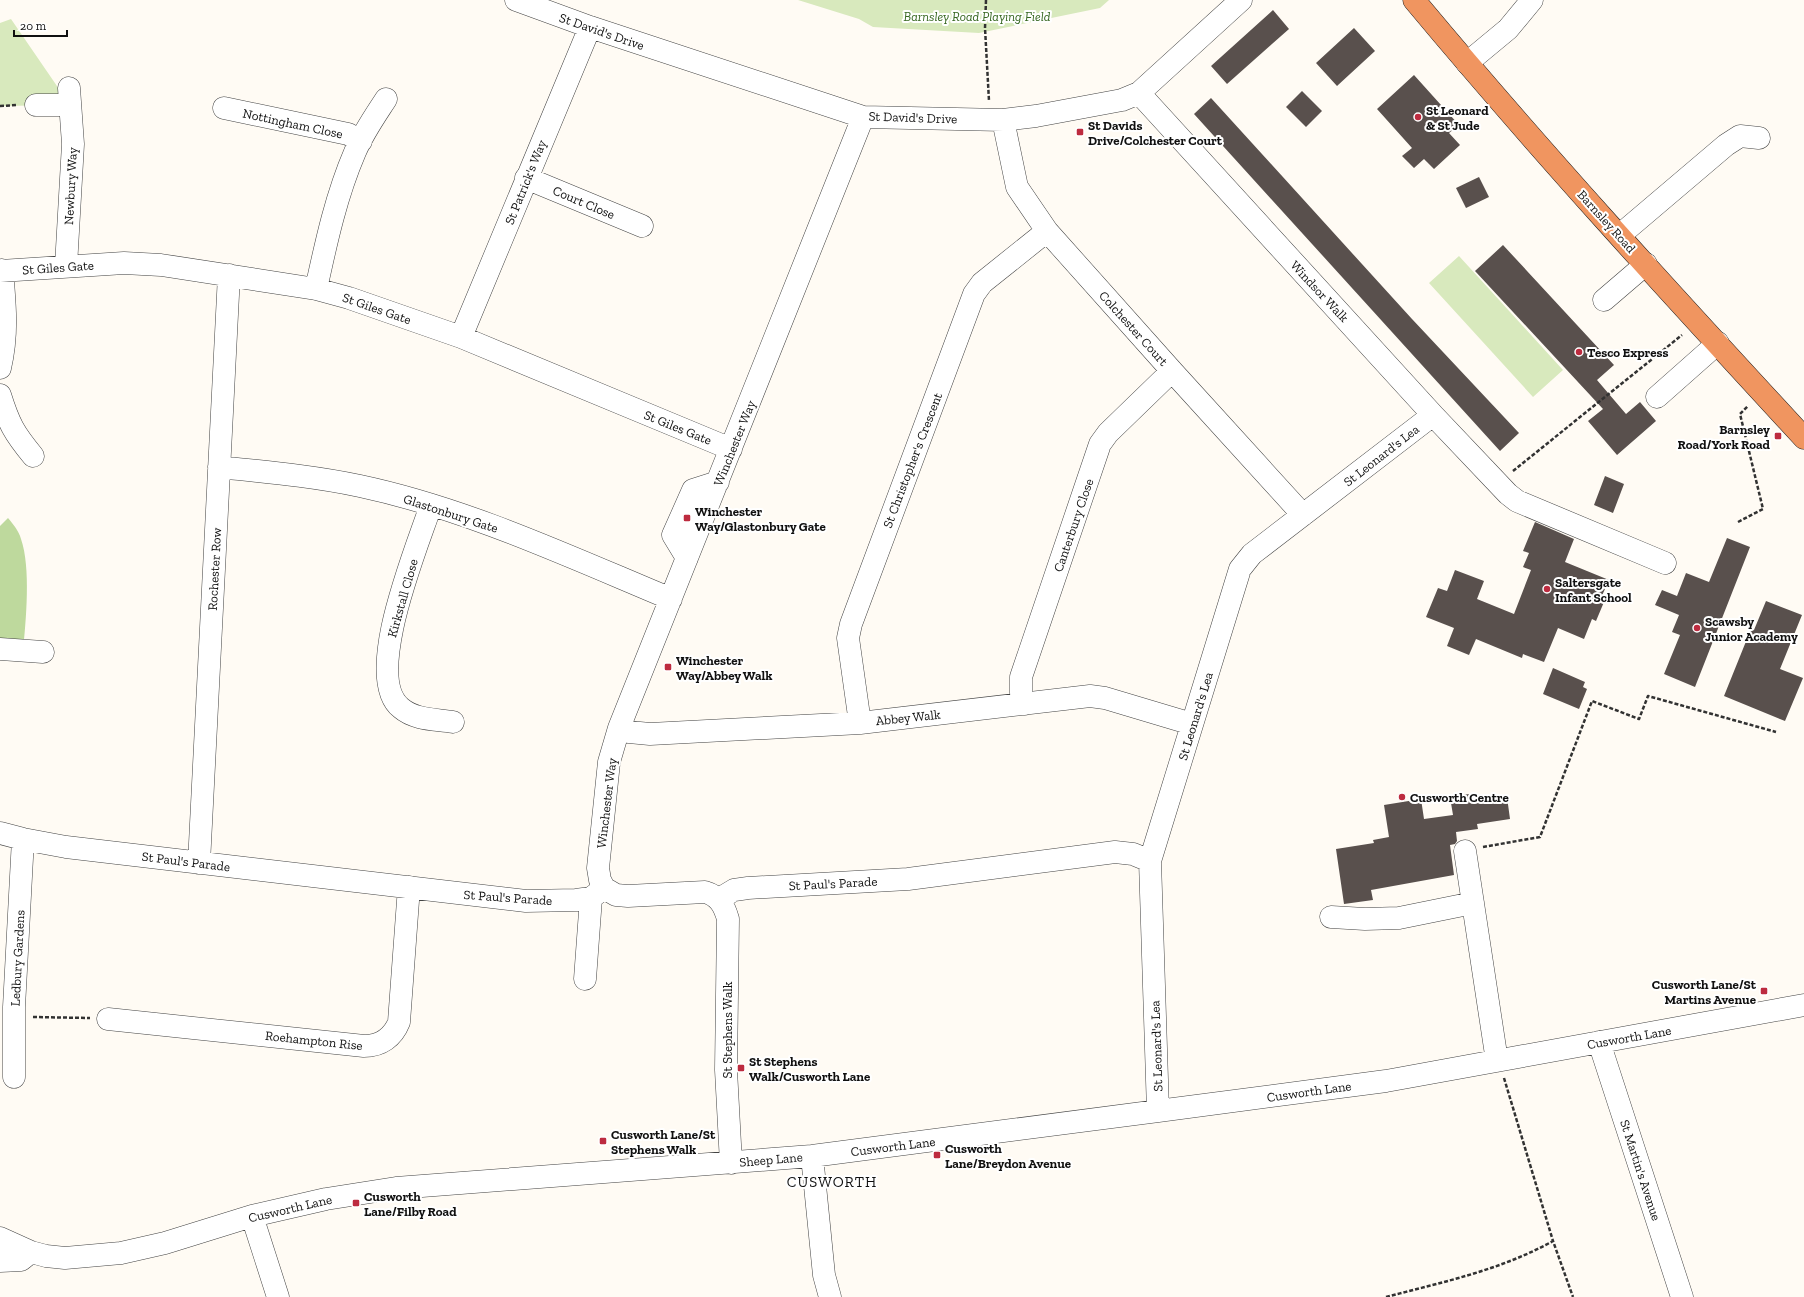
<svg xmlns="http://www.w3.org/2000/svg" width="1804" height="1297" font-family="'Zilla Slab',serif">
  <style>
    .green { fill: #d8e9bd }
    .forest { fill: #bed99d }
    .building { fill: #59504d }
    .lines { fill: none; stroke-linecap: round; stroke-linejoin: round }
    .minor-casing { stroke: #434343; stroke-width: 23 }
    .highway-casing { stroke: #212121; stroke-width: 23 }
    .path { stroke: #323232; stroke-width: 2.5; stroke-dasharray: 4 2; stroke-linecap: butt }
    .minor { stroke: #fff; stroke-width: 22 }
    .highway { stroke: #f09560; stroke-width: 22 }
    .poi-dot { fill: #bd2b3f; stroke: #fff; stroke-width: 1.5 }
    .labels { text-anchor: middle; stroke-width: 4; stroke-linejoin: round; paint-order: stroke }
    .park-label { font-size: 13px; font-style: italic; fill: #366721; stroke: #fff }
    .street-label { font-size: 13px; fill: #101010; stroke: #fff }
    .poi-label { font-size: 13px; font-weight: bold; fill: #101010; stroke: #fff; text-anchor: start }
    .quarter-label { font-size: 15px; letter-spacing: 1px; fill: #101010; stroke: #fff }
  </style>
  <rect width="100%" height="100%" fill="#fffbf4"/>
  <path class="green" d="M798 0H1109L1100 8 979 33 873 27 859 19Z
    M11 19 70 105 0 106V23Z
    M1459 256 1563 370 1533 397 1429 283Z"/>
  <path class="forest" d="M8 518C13 524 19 531 21 539 31 568 26 620 23 651L0 649V526Z"/>
  <path class="building" d="M1273 10 1289 29 1227 84 1211 66Z
    M1354 28 1375 51 1337 86 1316 63Z
    M1414 75 1459 125 1449 133 1460 145 1434 169 1424 159 1414 168 1402 156 1412 148 1377 109Z
    M1302 91 1322 111 1306 127 1286 107Z
    M1211 98 1412 319 1519 433 1500 451 1194 114Z
    M1479 177 1489 197 1466 208 1456 188Z
    M1503 245 1614 365 1597 380 1626 414 1640 402 1656 421 1617 455 1588 421 1603 409 1475 271Z
    M1605 476 1624 484 1613 513 1594 505Z
    M1535 522 1574 539 1565 562 1609 580 1600 600 1604 602 1596 621 1592 619 1584 639 1558 628 1544 662 1523 654 1522 658 1476 639 1469 655 1447 646 1454 628 1426 617 1438 588 1447 591 1455 570 1484 581 1477 599 1514 614 1531 570 1523 567 1529 553 1523 551Z
    M1727 538 1750 547 1695 687 1664 674 1680 635 1672 632 1679 615 1655 605 1662 590 1677 596 1686 573 1709 582Z
    M1766 601 1802 615 1780 669 1803 678 1785 721 1724 696 1751 629 1754 630Z
    M1553 668 1585 682 1583 687 1587 689 1579 709 1543 694Z
    M1469 794 1470 802 1507 797 1510 819 1477 824 1478 829 1456 832 1457 841 1455 844 1450 845 1454 875 1371 890 1373 900 1344 904 1336 849 1374 843 1373 840 1389 837 1384 805 1421 799 1424 819 1453 815 1450 797Z"/>
  <g class="lines">
    <defs>
      <path id="minor" d="M516 0 590 27 863 117 1003 120 1036 116 1122 100 1139 93 1241 0
        M1467 63 1508 29 1532 0
        M1139 93 1433 415 1508 494 1517 501 1665 563
        M36 105H70
        M224 108 348 134 361 141
        M1003 120 1017 187 1047 231 1172 371 1303 515
        M526 178 642 226
        M1620 235 1726 145 1740 136 1759 138
        M66 266 73 144 69 88
        M0 271 124 263 161 265 316 289 349 298 461 337 731 449
        M316 289C326 243 336 196 355 152 363 133 375 116 386 99
        M1604 300 1646 264
        M461 337 590 27
        M0 368C8 334 5 305 2 270
        M0 395C9 424 14 433 33 456
        M1657 397 1718 343
        M219 467C266 472 313 476 360 486 468 509 570 557 671 599
        M431 505C418 545 362 677 401 708 415 720 435 719 453 722
        M687 558 673 535 693 490 718 482
        M0 649 43 652
        M1025 704 1021 693V677L1100 444 1108 433 1172 371
        M860 723 848 638 851 624 974 294 982 283 1047 231
        M619 728 629 732 650 734 860 723 1090 696 1105 698 1192 724
        M0 833 23 839 66 847 526 901 576 900 591 898 604 888
        M1465 851 1497 1061
        M199 863 229 275
        M604 888 600 880 598 868 609 762 619 728 863 117
        M604 888 616 895 628 896 705 892C719 896 724 905 728 919L726 1070 731 1163
        M719 899 734 890 748 888 908 879 1115 852 1133 854 1150 861
        M1331 917 1365 919 1399 918 1473 903
        M585 979 591 898
        M108 1019 364 1046C381 1046 393 1037 399 1022L409 887
        M1599 1042 1682 1297
        M14 1077V1007L23 839
        M1158 1111 1150 861 1240 569 1252 554 1433 415
        M812 1156 824 1275 830 1297
        M252 1216 278 1297
        M0 1238 31 1252 46 1256 65 1258 121 1253 165 1243 252 1216 326 1199 396 1188 812 1156 1158 1111 1386 1081 1804 1005
        M0 1261 21 1260 31 1252"/>
      <path id="highway" d="M1414 0C1539 150 1671 294 1804 438"/>
    </defs>
    <use href="#minor" class="minor-casing"/>
    <use href="#highway" class="highway-casing"/>
    <path class="path" d="M986 0 985 28 989 101
      M0 106 17 105
      M1513 471 1682 335
      M1738 522 1763 509 1740 414 1748 406
      M1483 847 1540 837 1592 701 1639 719 1648 696 1776 732
      M33 1017 90 1018
      M1504 1078 1553 1241
      M1386 1297C1443 1282 1501 1270 1553 1241L1573 1297"/>
    <use href="#minor" class="minor"/>
    <use href="#highway" class="highway"/>
  </g>
  <g class="poi-dot">
    <circle cx="1418" cy="117" r="4"/>
    <rect x="1076" y="128" width="8" height="8" rx="2"/>
    <circle cx="1579" cy="352" r="4"/>
    <rect x="1774" y="432" width="8" height="8" rx="2"/>
    <rect x="683" y="514" width="8" height="8" rx="2"/>
    <circle cx="1547" cy="589" r="4"/>
    <circle cx="1697" cy="628" r="4"/>
    <rect x="664" y="663" width="8" height="8" rx="2"/>
    <circle cx="1402" cy="797" r="4"/>
    <rect x="1760" y="987" width="8" height="8" rx="2"/>
    <rect x="737" y="1064" width="8" height="8" rx="2"/>
    <rect x="599" y="1137" width="8" height="8" rx="2"/>
    <rect x="933" y="1151" width="8" height="8" rx="2"/>
    <rect x="352" y="1199" width="8" height="8" rx="2"/>
  </g>
  <g class="labels">
    <g class="park-label">
      <text x="977" y="21">Barnsley Road Playing Field</text>
    </g>
    <g class="street-label">
      <text transform="translate(602 31) rotate(19)" y="5">St David's Drive</text>
      <text transform="translate(913 117) rotate(2)" y="5">St David's Drive</text>
      <text transform="translate(293 123) rotate(12)" y="5">Nottingham Close</text>
      <text transform="translate(525 182) rotate(-68)" y="5">St Patrick's Way</text>
      <text transform="translate(70 186) rotate(-87)" y="5">Newbury Way</text>
      <text transform="translate(584 202) rotate(23)" y="5">Court Close</text>
      <text transform="translate(1607 221) rotate(48)" y="5">Barnsley Road</text>
      <text transform="translate(58 267) rotate(-4)" y="5">St Giles Gate</text>
      <text transform="translate(1320 291) rotate(47)" y="5">Windsor Walk</text>
      <text transform="translate(377 308) rotate(19)" y="5">St Giles Gate</text>
      <text transform="translate(1134 328) rotate(48)" y="5">Colchester Court</text>
      <text transform="translate(678 427) rotate(22)" y="5">St Giles Gate</text>
      <text transform="translate(734 443) rotate(-68)" y="5">Winchester Way</text>
      <text transform="translate(1381 455) rotate(-38)" y="5">St Leonard's Lea</text>
      <text transform="translate(912 460) rotate(-69)" y="5">St Christopher's Crescent</text>
      <text transform="translate(451 513) rotate(18)" y="5">Glastonbury Gate</text>
      <text transform="translate(1073 525) rotate(-71)" y="5">Canterbury Close</text>
      <text transform="translate(214 569) rotate(-87)" y="5">Rochester Row</text>
      <text transform="translate(402 598) rotate(-74)" y="5">Kirkstall Close</text>
      <text transform="translate(1195 716) rotate(-73)" y="5">St Leonard's Lea</text>
      <text transform="translate(908 717) rotate(-6)" y="5">Abbey Walk</text>
      <text transform="translate(606 803) rotate(-83)" y="5">Winchester Way</text>
      <text transform="translate(186 861) rotate(7)" y="5">St Paul's Parade</text>
      <text transform="translate(833 883) rotate(-3)" y="5">St Paul's Parade</text>
      <text transform="translate(508 897) rotate(4)" y="5">St Paul's Parade</text>
      <text transform="translate(17 958) rotate(-87)" y="5">Ledbury Gardens</text>
      <text transform="translate(727 1030) rotate(-90)" y="5">St Stephens Walk</text>
      <text transform="translate(1629 1037) rotate(-10)" y="5">Cusworth Lane</text>
      <text transform="translate(314 1040) rotate(6)" y="5">Roehampton Rise</text>
      <text transform="translate(1156 1046) rotate(-92)" y="5">St Leonard's Lea</text>
      <text transform="translate(1309 1091) rotate(-8)" y="5">Cusworth Lane</text>
      <text transform="translate(893 1146) rotate(-7)" y="5">Cusworth Lane</text>
      <text transform="translate(771 1159) rotate(-5)" y="5">Sheep Lane</text>
      <text transform="translate(1641 1170) rotate(72)" y="5">St Martin's Avenue</text>
      <text transform="translate(290 1208) rotate(-13)" y="5">Cusworth Lane</text>
    </g>
    <g class="poi-label">
      <text x="1426" y="115">St Leonard<tspan x="1426" dy="15">&amp; St Jude</tspan></text>
      <text x="1088" y="130">St Davids<tspan x="1088" dy="15">Drive/Colchester Court</tspan></text>
      <text x="1587" y="357">Tesco Express</text>
      <text x="1770" y="434" text-anchor="end">Barnsley<tspan x="1770" dy="15">Road/York Road</tspan></text>
      <text x="695" y="516">Winchester<tspan x="695" dy="15">Way/Glastonbury Gate</tspan></text>
      <text x="1555" y="587">Saltersgate<tspan x="1555" dy="15">Infant School</tspan></text>
      <text x="1705" y="626">Scawsby<tspan x="1705" dy="15">Junior Academy</tspan></text>
      <text x="676" y="665">Winchester<tspan x="676" dy="15">Way/Abbey Walk</tspan></text>
      <text x="1410" y="802">Cusworth Centre</text>
      <text x="1756" y="989" text-anchor="end">Cusworth Lane/St<tspan x="1756" dy="15">Martins Avenue</tspan></text>
      <text x="749" y="1066">St Stephens<tspan x="749" dy="15">Walk/Cusworth Lane</tspan></text>
      <text x="611" y="1139">Cusworth Lane/St<tspan x="611" dy="15">Stephens Walk</tspan></text>
      <text x="945" y="1153">Cusworth<tspan x="945" dy="15">Lane/Breydon Avenue</tspan></text>
      <text x="364" y="1201">Cusworth<tspan x="364" dy="15">Lane/Filby Road</tspan></text>
    </g>
    <g class="quarter-label">
      <text x="832" y="1187">CUSWORTH</text>
    </g>
  </g>
  <path d="M14 30v6h53v-6" fill="none" stroke="#101010" stroke-width="2"/>
  <text x="20" y="30" font-size="12" fill="#101010" stroke="#ffffff" stroke-width="3" paint-order="stroke">20 m</text>
</svg>
